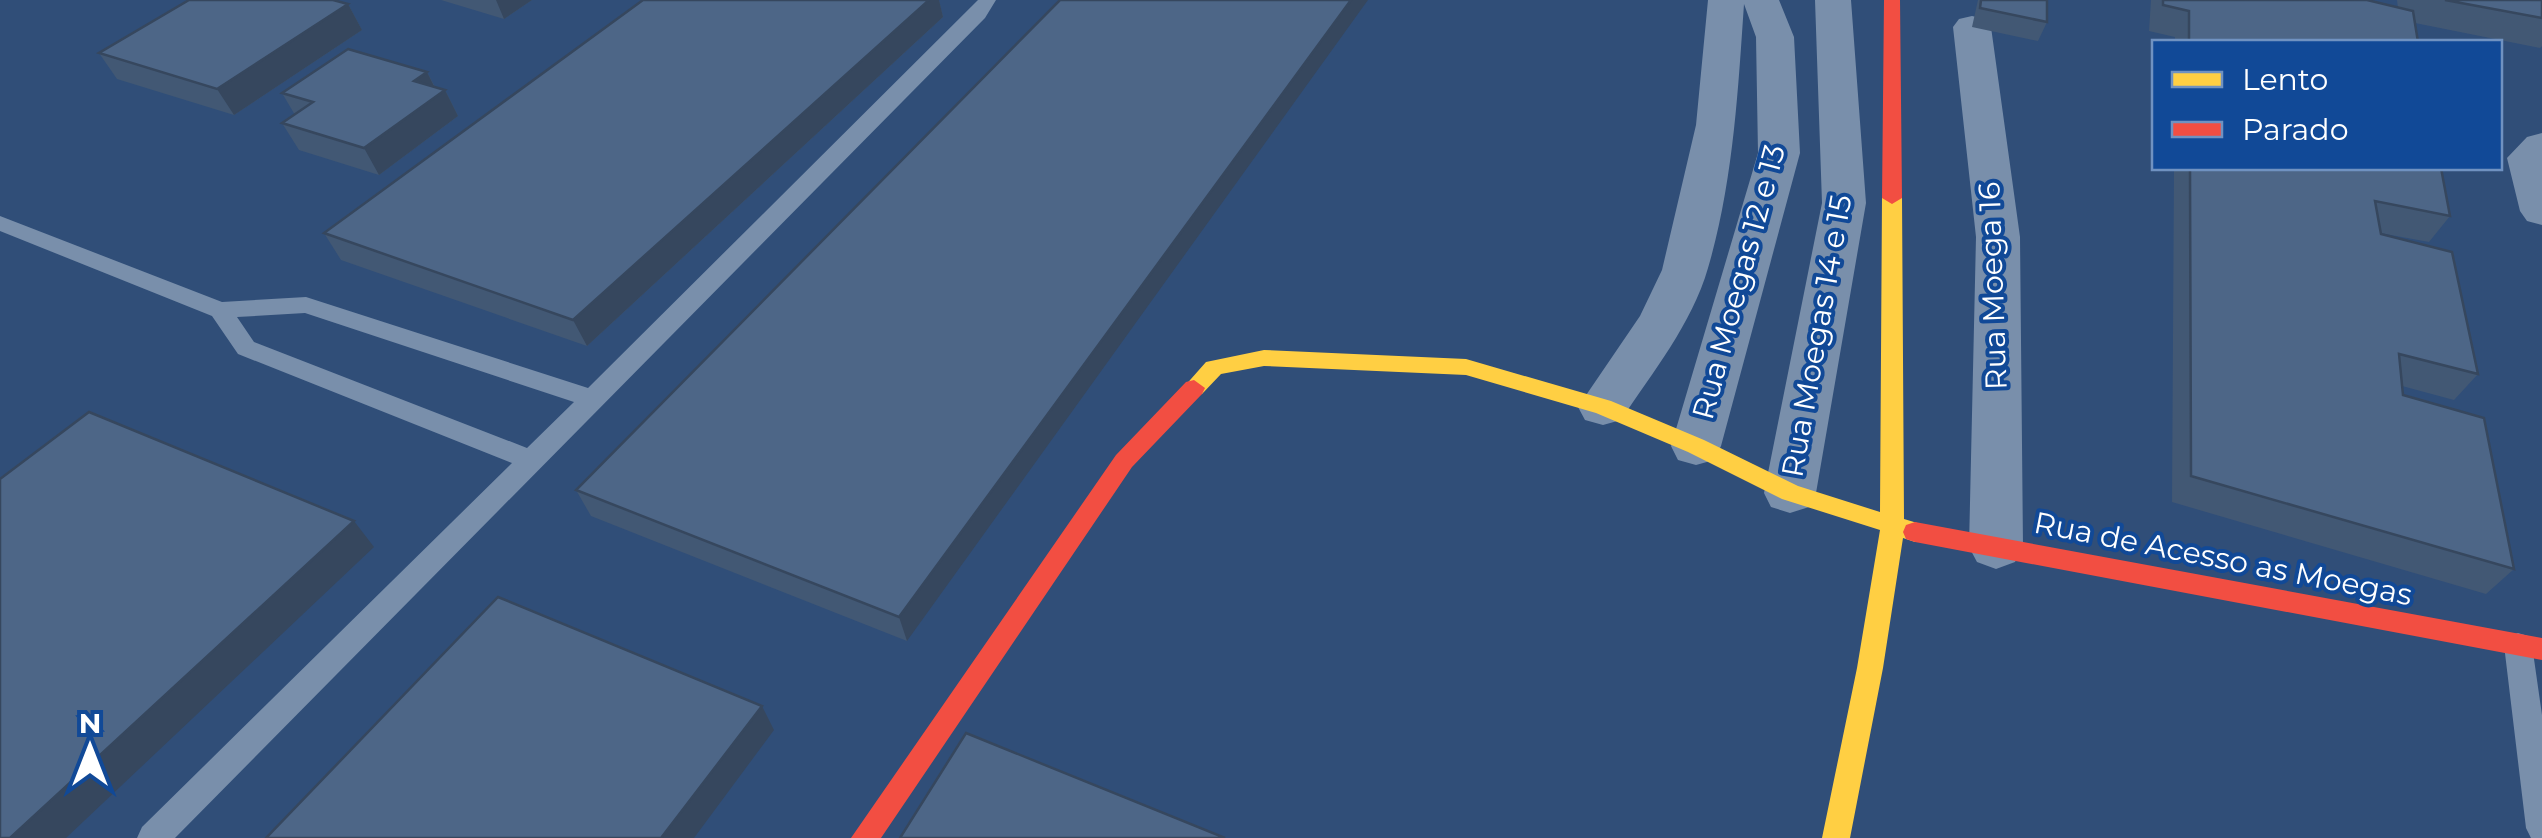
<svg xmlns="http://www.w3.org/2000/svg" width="2542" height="838" font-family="Montserrat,sans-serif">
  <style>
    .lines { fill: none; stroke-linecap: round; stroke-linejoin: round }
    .lane { fill: #798fab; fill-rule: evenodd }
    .street { fill: #798fab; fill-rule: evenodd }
    .slow { fill: #ffcf43; fill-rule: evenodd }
    .jam { fill: #f24e42; fill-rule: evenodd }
    .wall { fill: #425874 }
    .shaded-wall { fill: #36475e }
    .building { fill: #4d6687; stroke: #36475e; stroke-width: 2.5 }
    .labels { text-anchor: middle; stroke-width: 8; stroke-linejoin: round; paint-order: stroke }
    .street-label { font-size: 30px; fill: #fff; stroke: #114997 }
  </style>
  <rect width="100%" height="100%" fill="#304e78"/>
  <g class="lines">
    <path class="lane" d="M978 0H996L985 18 175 838H137L142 827 512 463 238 354 212 316 0 231V216L222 302 306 297 588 388ZM305 313 574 402 527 448 254 342 237 317Z
      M2518 633 2528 636 2532 645 2542 715V838H2531L2526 828 2504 645 2508 636Z"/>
    <path class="street" d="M1708 0H1779L1794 37 1800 153 1721 446 1714 460 1696 465 1678 460 1671 446 1758 153 1756 37 1744 4C1738 92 1733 183 1708 268 1692 324 1652 373 1621 420L1603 425 1585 420 1578 407 1640 316 1662 270 1696 125Z
      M1815 0H1851L1866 203 1816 493 1809 507 1790 513 1771 507 1764 493 1822 203Z
      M1972 16 1985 19 1991 27 2020 237 2023 547 2015 562 1996 569 1977 562 1969 547 1976 237 1953 27 1959 19Z
      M2542 133V225L2527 221 2520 211 2507 158 2527 137Z"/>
    <path class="slow" d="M1892 192 1902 198 1904 519 1924 525 1927 532 1924 539 1915 542 1903 538 1883 668 1850 838H1822L1857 668 1880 530 1782 499 1688 452 1596 413 1466 375 1264 366 1221 374 1202 394 1194 396 1183 388 1206 362 1264 350 1466 359 1611 401 1704 440 1798 486 1880 512 1882 198Z"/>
    <path class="jam" d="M1884 0H1900L1902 198 1892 204 1882 198Z
      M1194 380 1205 388 1202 394 1132 467 881 838H851L1116 455 1186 382Z
      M1915 522 2542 638V660L1915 542 1906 539 1903 532 1906 525Z"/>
  </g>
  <path class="wall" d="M441 0H532L504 19Z
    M643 0H939L943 17 587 346 341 260 324 233Z
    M1060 0 907 641 591 516 576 490Z
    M1978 0H2047V22L2038 41 1972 27Z
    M2151 0H2367L2398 8 2397 0H2542V46L2540 48 2415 23 2418 42H2175V37L2149 31Z
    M348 4 362 30 234 115 117 79 99 53Z
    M427 72 435 87 445 90 458 116 379 175 299 150 282 123 295 115 282 93Z
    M2174 168H2441L2450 216 2429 242 2380 233 2478 374 2454 400 2402 386 2403 395 2514 569 2486 594 2172 502Z"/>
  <path class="shaded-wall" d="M496 0H532L504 19Z
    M929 0H939L943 17 587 346 573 320Z
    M1351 0H1368L907 641 899 617Z
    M348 4 362 30 234 115 217 89Z
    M427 72 438 94 445 90 458 116 379 175 364 148 414 81Z
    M354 521 374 547 66 838H10Z
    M762 706 774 730 694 838H661Z"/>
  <path class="building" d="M189 0H333L348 4 217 89 99 53Z
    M643 0H929L573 320 324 233Z
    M1060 0H1351L899 617 576 490Z
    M1981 0H2047V22L1980 8Z
    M2163 0H2367L2413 11 2418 42H2189V11L2163 5Z
    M2445 0H2542V18Z
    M348 49 427 72 414 81 445 90 364 148 282 123 313 102 282 93Z
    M2190 168H2441L2450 216 2375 201 2381 234 2452 252 2478 374 2399 354 2403 395 2484 418 2514 569 2191 476Z
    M89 412 354 521 10 838H0V479Z
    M498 597 762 706 661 838H266Z
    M966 733 1225 838H900Z"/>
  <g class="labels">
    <g class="street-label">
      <text transform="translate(1739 282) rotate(-75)" y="10">Rua Moegas 12 e 13</text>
      <text transform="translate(1993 286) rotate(-92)" y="10">Rua Moega 16</text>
      <text transform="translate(1817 336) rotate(-80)" y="10">Rua Moegas 14 e 15</text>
      <text transform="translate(2223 559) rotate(11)" y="10">Rua de Acesso as Moegas</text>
    </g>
  </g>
  <rect x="2152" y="40" width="350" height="130" fill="#114997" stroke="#7092c1" stroke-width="2.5"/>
  <rect x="2172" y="72" width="50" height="15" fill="#ffcf43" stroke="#7092c1" stroke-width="2.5"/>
  <text x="2242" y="90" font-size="30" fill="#ffffff">Lento</text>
  <rect x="2172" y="122" width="50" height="15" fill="#f24e42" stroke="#7092c1" stroke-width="2.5"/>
  <text x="2242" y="140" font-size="30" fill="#ffffff">Parado</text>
  <g transform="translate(90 748)" stroke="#114997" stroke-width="8" paint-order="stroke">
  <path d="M0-8L18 38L0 25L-18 38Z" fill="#ffffff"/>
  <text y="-15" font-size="28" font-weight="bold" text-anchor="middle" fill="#ffffff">N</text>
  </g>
</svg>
